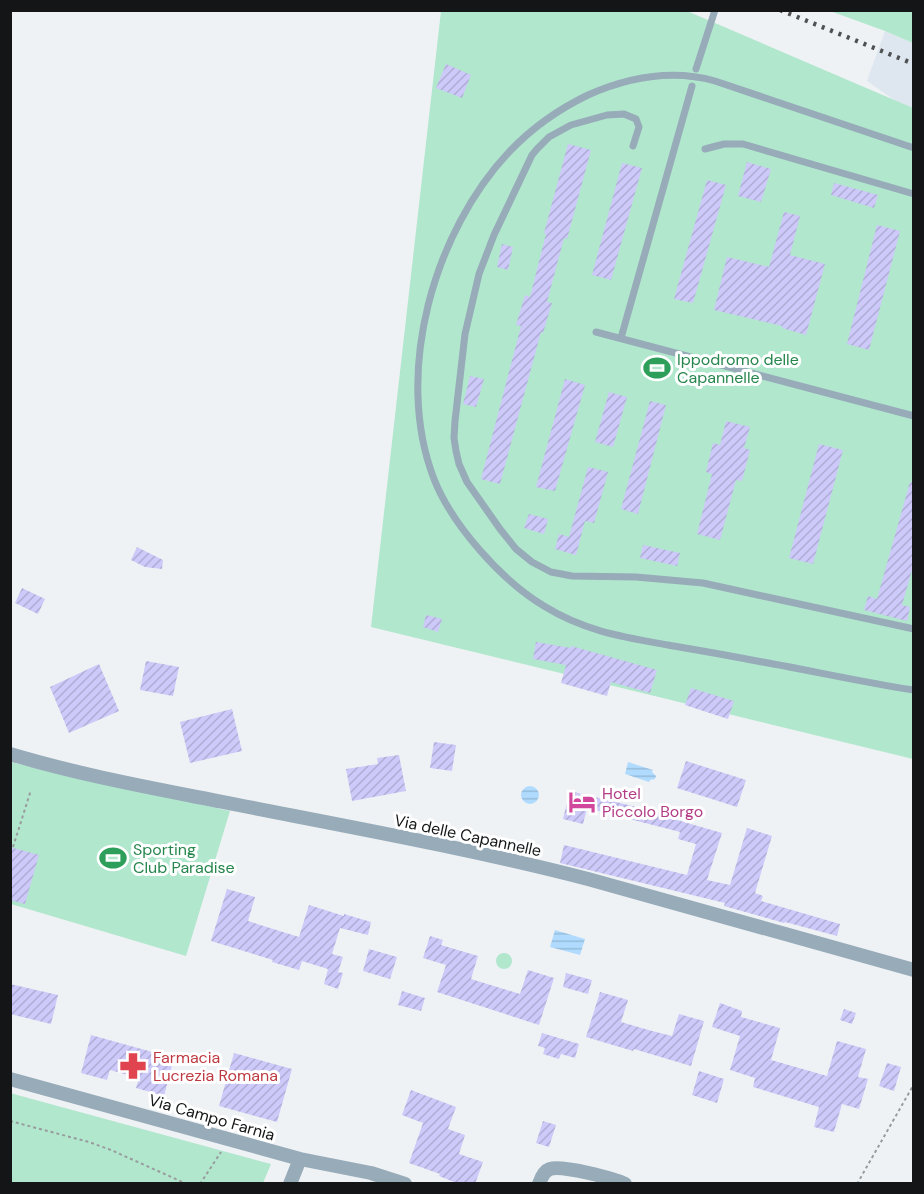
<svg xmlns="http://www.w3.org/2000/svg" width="924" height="1194" font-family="'DM Sans',sans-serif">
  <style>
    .built { fill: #dee7ef }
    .green { fill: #b1e7cd }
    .water { fill: url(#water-rules) }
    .building { fill: url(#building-hatch) }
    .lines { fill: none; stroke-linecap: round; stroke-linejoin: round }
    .path { stroke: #999b9d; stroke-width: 2; stroke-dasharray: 3 3; stroke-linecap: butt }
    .lane { stroke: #97abb9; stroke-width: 7 }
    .street { stroke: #97abb9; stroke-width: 14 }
    .rail { stroke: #4e5051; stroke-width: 4.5; stroke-dasharray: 3 6; stroke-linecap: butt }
    .labels { text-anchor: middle; stroke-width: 6; stroke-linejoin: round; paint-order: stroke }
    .leisure-label { font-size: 16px; fill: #27864d; stroke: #fff; text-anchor: start }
    .hotel-label { font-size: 16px; fill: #b23c85; stroke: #fff; text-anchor: start }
    .street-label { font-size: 16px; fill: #141516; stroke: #fff }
    .health-label { font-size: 16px; fill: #be3a42; stroke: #fff; text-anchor: start }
  </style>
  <defs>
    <pattern id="water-rules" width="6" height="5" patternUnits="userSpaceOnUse" patternTransform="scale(1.5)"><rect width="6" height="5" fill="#b0dbfe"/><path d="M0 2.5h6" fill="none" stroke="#96bbd9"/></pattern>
    <pattern id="building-hatch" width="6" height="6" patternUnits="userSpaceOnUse" patternTransform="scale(1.5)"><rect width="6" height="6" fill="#cdc9f9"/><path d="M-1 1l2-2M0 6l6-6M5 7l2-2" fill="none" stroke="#afacd5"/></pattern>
  </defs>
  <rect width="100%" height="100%" fill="#eff2f5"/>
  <path class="built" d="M885 31 913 43V113L867 81Z"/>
  <path class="green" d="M441 11H687L913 108V759L371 627Z
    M830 11H913V43L885 31Z
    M10 762 230 811 186 956 11 904Z
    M496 961a8 8 0 1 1 16 0a8 8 0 1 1-16 0Z
    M10 1093 271 1164 263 1183H11Z"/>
  <path class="water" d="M628 762 653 770 652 772 656 776 655 779 650 780 649 782 625 774Z
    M521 795a9 9 0 1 1 18 0a9 9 0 1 1-18 0Z
    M555 930 585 939 580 955 550 947Z"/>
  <path class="building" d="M446 64 471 75 462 98 436 88Z
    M568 144 591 150 567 239 564 238 547 302 552 303 543 333 541 332 500 484 481 479 521 326 516 325 525 295 530 297 546 234 544 233Z
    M747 162 771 169 761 202 738 196Z
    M622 163 642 168 611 280 592 275Z
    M707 180 726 185 693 303 674 299Z
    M834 183 878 195 874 208 831 195Z
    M784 212 800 216 790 255 825 264 806 335 782 328V326L714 310 727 257 769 267Z
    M877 225 900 231 869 350 847 344Z
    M502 244 513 247 508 270 497 267Z
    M470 376 484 379 476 407 463 404Z
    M565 379 585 385 555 491 536 487Z
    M609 392 627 397 613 447 595 442Z
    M650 401 666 405 638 514 621 509Z
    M726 421 750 427 744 448 750 450 742 481 736 480 720 540 697 534 712 474 706 472 713 443 720 445Z
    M819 444 843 450 813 564 789 558Z
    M588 467 608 472 594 523 585 521 576 555 555 549 559 534 569 537Z
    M910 482 914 483V563L902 605 910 607 907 621 864 610 868 596 877 599Z
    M529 514 548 519 544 534 524 528Z
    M643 545 680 553 677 566 640 558Z
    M137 547 163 560 162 569 145 567 131 560Z
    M22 588 45 599 38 614 15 603Z
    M426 615 442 619 438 632 423 627Z
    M536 642 571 648V646L657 670 650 693 611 682 607 696 561 683 566 665 533 659Z
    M146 661 179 667 173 696 140 690Z
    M99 664 119 711 69 733 50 687Z
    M691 688 734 701 728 719 685 705Z
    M232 709 242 751 190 763 180 722Z
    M434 742 456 745 452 771 430 768Z
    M399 755 406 791 352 801 346 769 378 764 377 758Z
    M686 761 746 780 737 807 677 788Z
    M570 791 678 817 677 820 722 833 707 880 730 885 747 828 772 836 755 893 763 896 761 901 840 924 837 936 785 922 784 923 724 906 725 903 560 863 564 845 687 875 696 844 678 839 680 832 587 808 583 824 563 819Z
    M10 847 39 855 25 904 10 900Z
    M227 889 255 897 248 921 299 937 309 905 344 916V914L371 922 368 935 340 928 332 954 343 957 338 972 343 973 338 989 324 984 328 969 302 961 299 970 272 962 273 960 211 941Z
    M430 936 443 940 441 945 478 956 471 979 520 994 528 970 554 978 539 1025 437 992 446 965 423 958Z
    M369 949 397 957 390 979 363 971Z
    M566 973 592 980 588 994 563 987Z
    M10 984 58 995 51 1024 10 1014Z
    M402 991 425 998 421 1011 398 1005Z
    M600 992 628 1000 621 1022 652 1031 672 1036 679 1014 704 1021 691 1066 634 1049 633 1051 586 1037Z
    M720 1003 742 1011 741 1017 780 1028 771 1060 827 1076 837 1041 866 1049 858 1077 868 1079 859 1109 842 1104 834 1132 814 1127 819 1107 753 1087 755 1078 730 1070 740 1036 712 1027Z
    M844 1009 856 1013 852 1024 840 1020Z
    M542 1033 579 1044 575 1058 561 1054 559 1059 543 1054 545 1048 538 1046Z
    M91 1035 174 1058 164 1096 136 1088 139 1078 110 1070 107 1080 81 1073Z
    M234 1053 292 1069 277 1122 219 1106Z
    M887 1063 901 1067 894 1091 879 1086Z
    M699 1071 724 1079 717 1103 692 1095Z
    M411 1090 456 1107 448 1129 465 1135 459 1154 483 1162 475 1184H459L439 1176 440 1174 409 1163 423 1123 402 1115Z
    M543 1121 556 1125 549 1147 536 1143Z"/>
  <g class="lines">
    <path class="path" d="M13 847 31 790
      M10 1121 89 1142 111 1150 187 1184
      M200 1184 221 1152
      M857 1184 914 1084"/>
    <path class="lane" d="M696 69 715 10
      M633 146 639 127 636 119 624 114 607 115 571 125 549 137 537 149 532 155 494 235 479 274 465 334 455 421 454 438 456 451 459 464 467 482 500 529 516 549 532 562 551 572 572 576 636 577 703 583 914 629
      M914 148 715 81C672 69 629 77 588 95 559 109 532 128 510 151 434 231 393 373 434 479 452 525 502 581 544 606 584 631 623 637 668 645 697 650 727 655 757 661 809 670 861 682 914 690
      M705 149 724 144H743L914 194
      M596 332 914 416
      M621 338 692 86"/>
    <path class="street" d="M10 754C80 775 152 788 223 802 345 826 468 848 588 879L914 970
      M10 1079 300 1159 371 1173 405 1184
      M290 1184 300 1159
      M539 1184C541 1178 544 1171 550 1169 561 1165 614 1178 625 1184"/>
    <path class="rail" d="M780 10 914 64"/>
  </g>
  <defs>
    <symbol id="stadium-bare" viewBox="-9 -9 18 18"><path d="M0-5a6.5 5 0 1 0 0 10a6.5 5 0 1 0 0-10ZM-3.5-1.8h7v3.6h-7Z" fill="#2e9e5b" stroke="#fff" stroke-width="2.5" paint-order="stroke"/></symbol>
    <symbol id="hotel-bare" viewBox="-9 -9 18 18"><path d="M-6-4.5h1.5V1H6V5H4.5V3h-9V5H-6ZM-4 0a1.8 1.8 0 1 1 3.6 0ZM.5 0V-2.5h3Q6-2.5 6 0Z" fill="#d1479c" stroke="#fff" stroke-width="2.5" paint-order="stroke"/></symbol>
    <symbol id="pharmacy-bare" viewBox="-9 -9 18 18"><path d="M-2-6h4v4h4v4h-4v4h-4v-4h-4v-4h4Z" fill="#e0444e" stroke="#fff" stroke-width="2.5" paint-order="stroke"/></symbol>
  </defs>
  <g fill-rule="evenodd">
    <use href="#stadium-bare" x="638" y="349" width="38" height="38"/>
    <use href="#hotel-bare" x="563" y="783" width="38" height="38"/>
    <use href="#stadium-bare" x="94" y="839" width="38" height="38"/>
    <use href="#pharmacy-bare" x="114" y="1047" width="38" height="38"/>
  </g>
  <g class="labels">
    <g class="leisure-label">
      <text x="677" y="365">Ippodromo delle<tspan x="677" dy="18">Capannelle</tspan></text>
      <text x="133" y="855">Sporting<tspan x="133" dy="18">Club Paradise</tspan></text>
    </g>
    <g class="hotel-label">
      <text x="602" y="799">Hotel<tspan x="602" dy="18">Piccolo Borgo</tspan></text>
    </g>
    <g class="street-label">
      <text transform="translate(468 835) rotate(12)" y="6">Via delle Capannelle</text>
      <text transform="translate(212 1117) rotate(16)" y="6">Via Campo Farnia</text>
    </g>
    <g class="health-label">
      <text x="153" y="1063">Farmacia<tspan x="153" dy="18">Lucrezia Romana</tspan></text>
    </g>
  </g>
  <rect width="924" height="1194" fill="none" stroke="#141516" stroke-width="24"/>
</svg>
